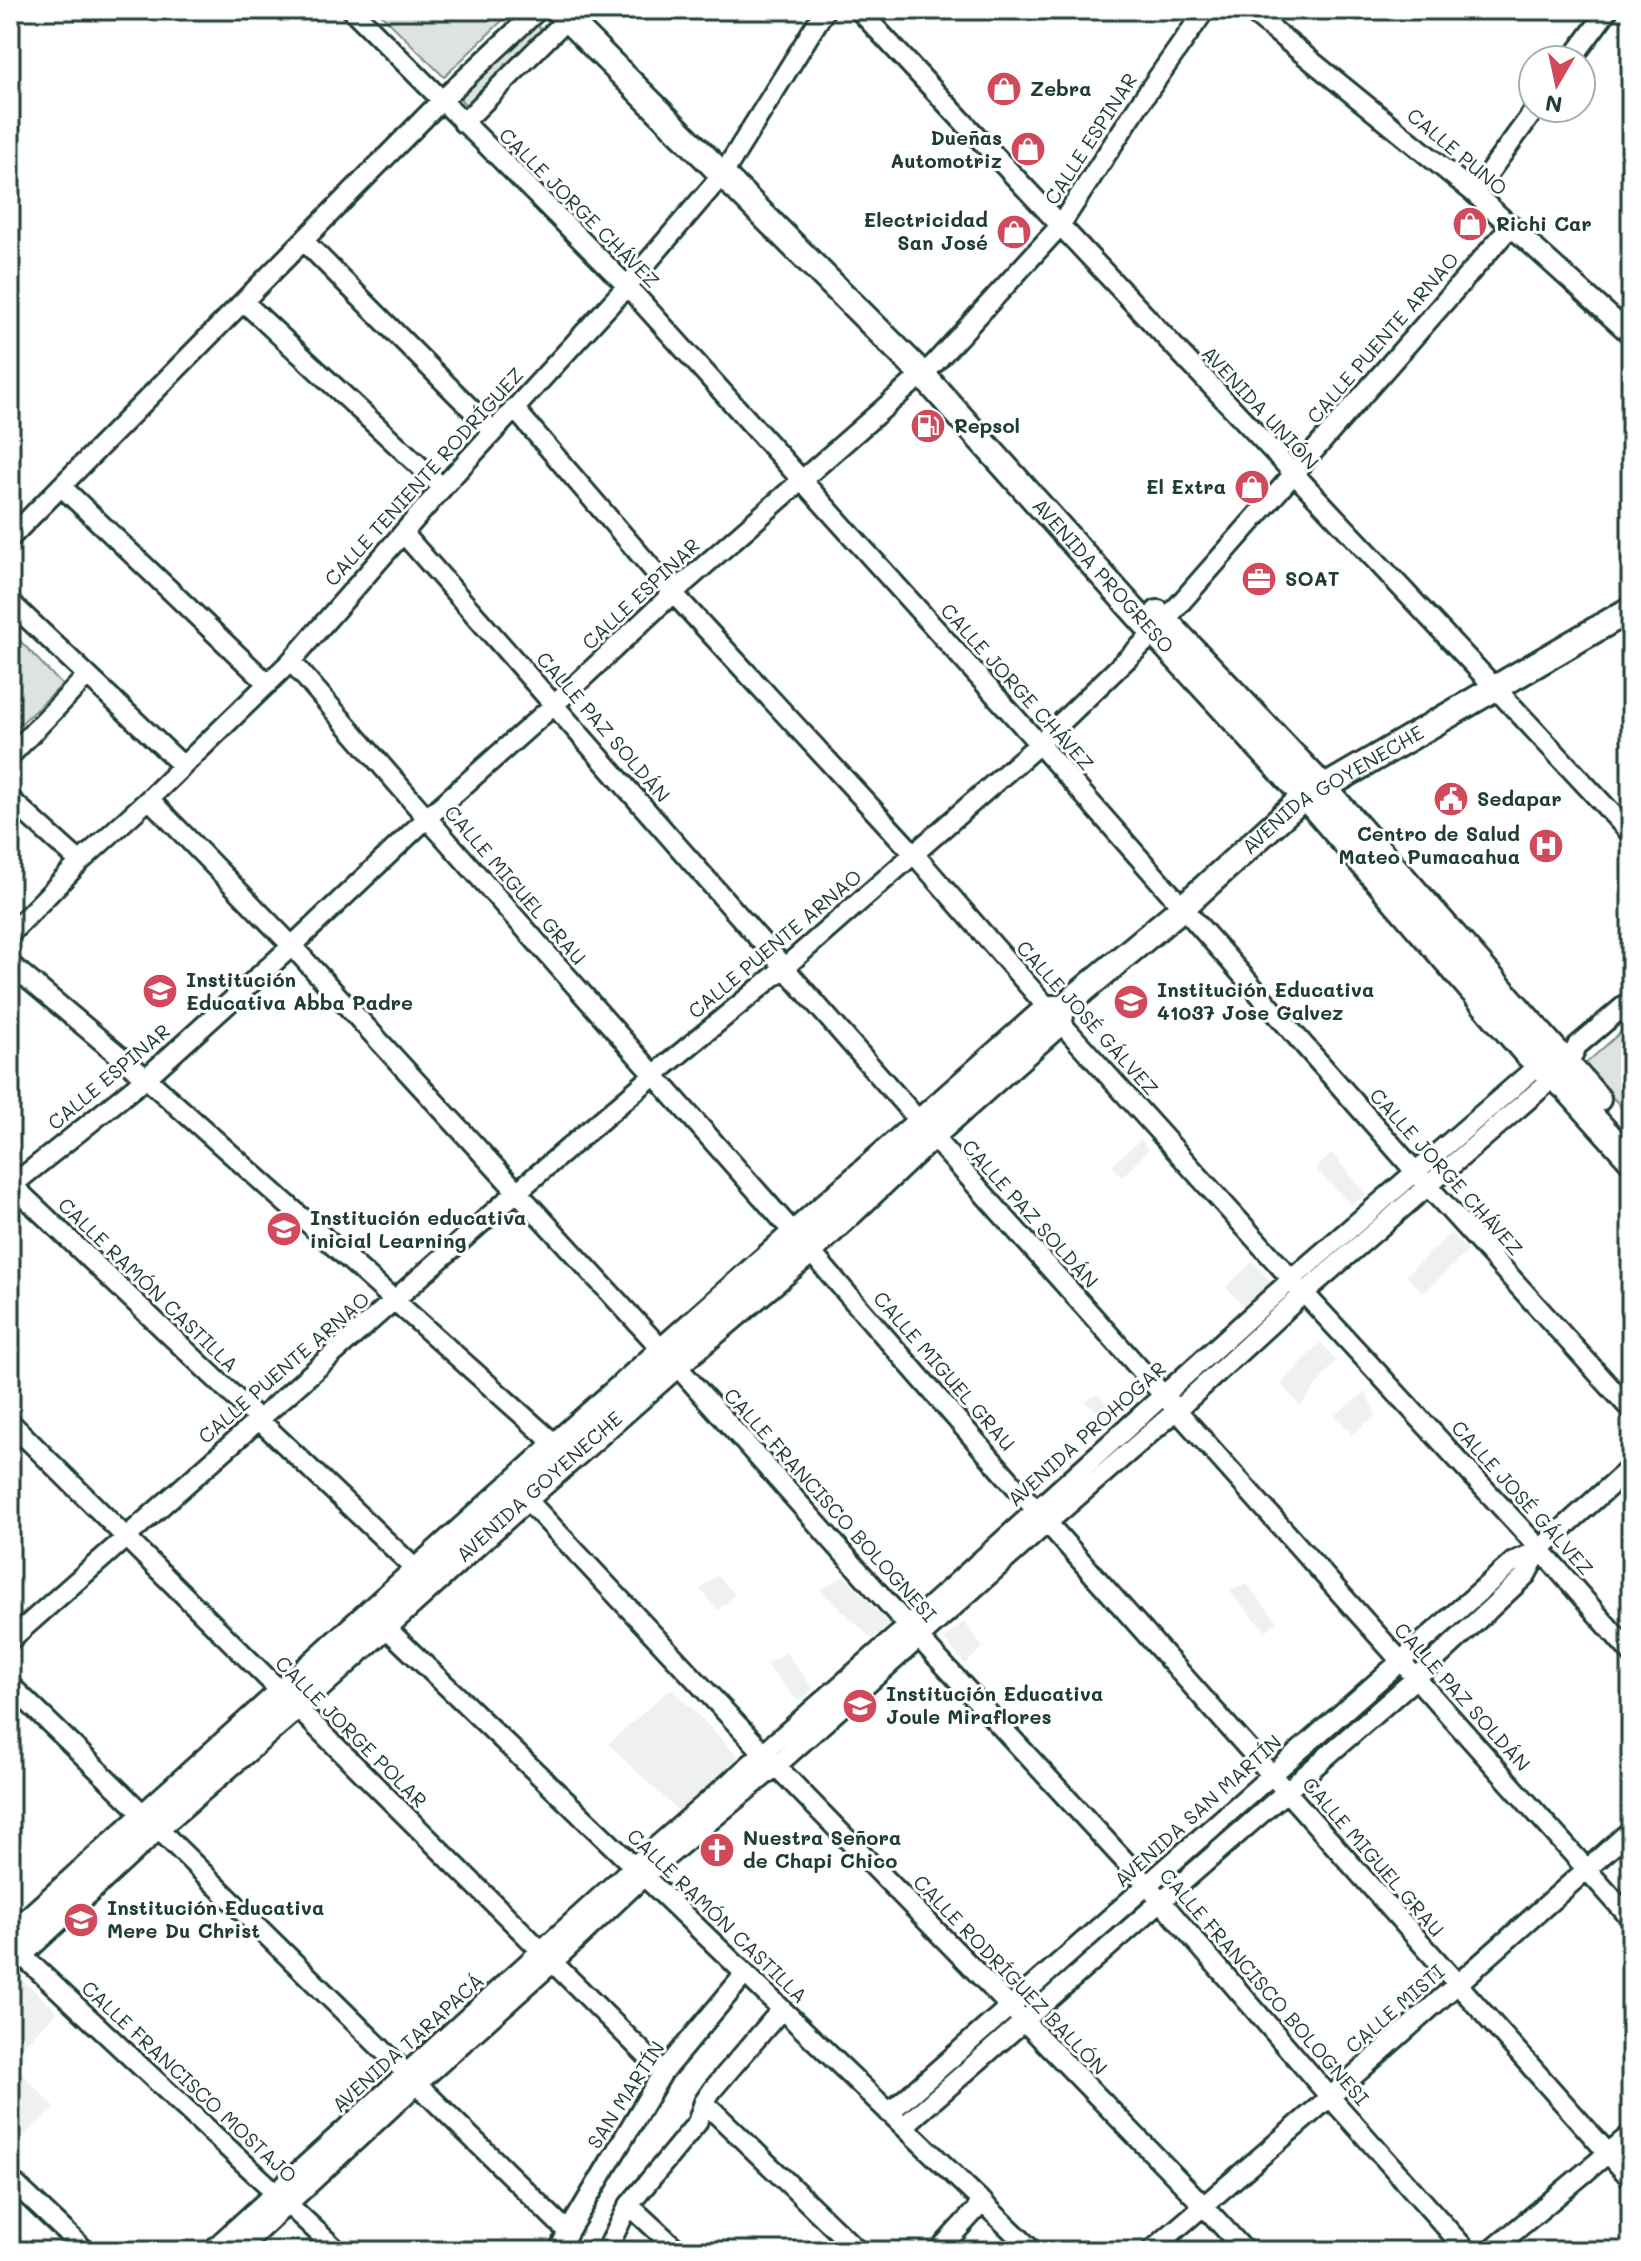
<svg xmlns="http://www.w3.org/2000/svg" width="1641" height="2261" font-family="Mali,sans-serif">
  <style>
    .built { fill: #eef1f0 }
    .green { fill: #dee3e2; stroke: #7e908b; stroke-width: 2 }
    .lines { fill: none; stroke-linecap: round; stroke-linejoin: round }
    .minor-casing { stroke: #1f3d34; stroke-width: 24 }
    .major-casing { stroke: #1f3d34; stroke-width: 30 }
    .minor { stroke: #fff; stroke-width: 18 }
    .major { stroke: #fff; stroke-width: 24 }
    .labels { text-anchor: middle; stroke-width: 6; stroke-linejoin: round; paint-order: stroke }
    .poi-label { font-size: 20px; font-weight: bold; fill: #1f3d34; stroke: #fff; text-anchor: start }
    .street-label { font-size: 20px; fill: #1f3d34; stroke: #fff }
  </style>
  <rect width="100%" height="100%" fill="#fff"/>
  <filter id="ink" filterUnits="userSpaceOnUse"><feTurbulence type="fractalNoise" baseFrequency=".0125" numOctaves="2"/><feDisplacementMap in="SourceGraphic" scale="16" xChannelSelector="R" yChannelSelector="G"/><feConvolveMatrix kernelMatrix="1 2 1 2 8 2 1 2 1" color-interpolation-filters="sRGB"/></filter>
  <g filter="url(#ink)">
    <path class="built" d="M1141 1139 1148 1150 1122 1177 1112 1165Z
      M1332 1153 1366 1194 1351 1205 1316 1169Z
      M1451 1233 1468 1251 1423 1293 1406 1275Z
      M1253 1261 1271 1282 1243 1306 1226 1287Z
      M1321 1342 1336 1361 1300 1406 1281 1384Z
      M1365 1392 1376 1415 1352 1434 1335 1415Z
      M1097 1394 1119 1414 1113 1422 1085 1402Z
      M717 1575 735 1594 718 1610 700 1589Z
      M844 1576 889 1625 872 1639 820 1590Z
      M1246 1583 1277 1621 1266 1631 1229 1591Z
      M964 1622 983 1648 965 1664 944 1639Z
      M786 1653 813 1689 799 1702 765 1664Z
      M671 1688 739 1757 678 1811 608 1744Z
      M19 1977 58 2012 10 2057V1985Z
      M10 2061 55 2108 10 2147Z"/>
    <path class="green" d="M377 10H513L444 77Z
      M534 23 542 30 466 105 458 97Z
      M10 630 62 685 10 734Z
      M1631 1023V1118L1584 1065Z"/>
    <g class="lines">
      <defs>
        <path id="minor" d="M352 10 627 286 1039 744 1428 1186 1631 1410
          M859 10C1115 286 1376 558 1631 834
          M1249 10 1474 193 1631 335
          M1571 60 1608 10
          M463 123 576 10
          M1474 193 1536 108
          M304 241 493 431
          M244 302 442 487
          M514 408 673 593 914 854 1060 1022 1304 1293 1540 1549 1631 1653
          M61 486 268 684
          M403 533 932 1136 1631 1919
          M10 538 441 101 538 10
          M10 602 183 766
          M291 661 427 818 816 1258 1035 1509 1631 2179
          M10 756 87 676
          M10 799 80 862
          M149 799 292 946 676 1365 908 1626 1147 1885 1330 2097 1467 2251
          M10 934 80 862 149 799 291 661 452 477 627 286 723 174 825 10
          M10 964 146 1078 556 1445
          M10 1183 425 1578
          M10 1187 146 1078 292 946 427 818 554 705 673 593 933 365 1059 227 1140 103 1205 10
          M10 1422 663 2072
          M518 1490 776 1766 1203 2205 1245 2251
          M376 1618 1033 2251
          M10 1640 505 1202 654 1075 785 967 1039 744 1154 633 1512 225
          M10 1685C198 1865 381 2050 568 2232
          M13 1947 338 2251
          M704 2102 858 2251
          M889 2113 1513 1562 1540 1549 1631 1467
          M904 2126 1416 1678 1526 1575 1540 1549
          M10 2179 86 2251
          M629 2205 679 2251
          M211 2251 634 1866 908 1626 1292 1279 1548 1057
          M237 2251 416 2085 552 1963 644 1876 776 1766 1047 1523 1176 1411 1304 1293 1568 1065 1577 1046 1631 1000
          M558 2251 568 2232 663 2072 745 1974
          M606 2251 629 2205 697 2123 704 2102 713 2089 782 2009
          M938 2251 983 2202
          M1151 2251 1330 2097 1631 1830
          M1491 2251 1631 2134"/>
        <g id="major">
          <path id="s1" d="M558 10 922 374 1154 633 1306 798 1526 1053 1567 1089 1631 1160"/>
          <path d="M1158 613 1324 788 1598 1099"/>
          <path id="s2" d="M10 1937 556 1445 1048 1008H1062L1183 907 1296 804 1631 609"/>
          <path id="s3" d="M10 1963 157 1827 296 1707 526 1498 676 1365 810 1251 932 1136 1060 1022 1062 1008"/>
        </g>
      </defs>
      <use href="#minor" class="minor-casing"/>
      <use href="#major" class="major-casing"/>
      <use href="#minor" class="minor"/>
      <use href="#major" class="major"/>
    </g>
  </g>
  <defs>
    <symbol id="shop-disc" viewBox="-11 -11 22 22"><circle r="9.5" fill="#d1495b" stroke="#fff"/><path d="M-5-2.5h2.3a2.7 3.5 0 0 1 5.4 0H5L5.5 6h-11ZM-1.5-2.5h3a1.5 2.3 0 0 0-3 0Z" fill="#fff"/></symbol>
    <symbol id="fuel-disc" viewBox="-11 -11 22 22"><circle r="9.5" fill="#d1495b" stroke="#fff"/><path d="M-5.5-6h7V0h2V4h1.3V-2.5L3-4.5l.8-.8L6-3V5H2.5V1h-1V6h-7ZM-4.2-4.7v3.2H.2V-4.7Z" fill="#fff"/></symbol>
    <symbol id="office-disc" viewBox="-11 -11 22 22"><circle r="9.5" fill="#d1495b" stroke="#fff"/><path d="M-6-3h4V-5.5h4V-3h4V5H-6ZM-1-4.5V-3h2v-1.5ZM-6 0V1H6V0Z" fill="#fff"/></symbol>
    <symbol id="civic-disc" viewBox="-11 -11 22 22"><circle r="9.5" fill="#d1495b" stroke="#fff"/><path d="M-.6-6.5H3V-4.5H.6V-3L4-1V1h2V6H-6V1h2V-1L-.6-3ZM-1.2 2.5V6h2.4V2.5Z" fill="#fff"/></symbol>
    <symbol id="hospital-disc" viewBox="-11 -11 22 22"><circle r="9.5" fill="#d1495b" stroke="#fff"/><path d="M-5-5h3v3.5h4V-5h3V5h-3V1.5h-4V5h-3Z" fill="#fff"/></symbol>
    <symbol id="school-disc" viewBox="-11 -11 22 22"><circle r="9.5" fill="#d1495b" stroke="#fff"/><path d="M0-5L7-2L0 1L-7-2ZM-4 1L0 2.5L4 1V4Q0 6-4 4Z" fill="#fff"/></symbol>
    <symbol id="church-disc" viewBox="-11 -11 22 22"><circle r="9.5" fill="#d1495b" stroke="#fff"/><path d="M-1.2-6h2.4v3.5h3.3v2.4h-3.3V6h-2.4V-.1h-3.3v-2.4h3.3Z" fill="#fff"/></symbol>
  </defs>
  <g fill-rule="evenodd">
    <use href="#shop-disc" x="984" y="69" width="40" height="40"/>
    <use href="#shop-disc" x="1008" y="129" width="40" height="40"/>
    <use href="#shop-disc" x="1450" y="204" width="40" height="40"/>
    <use href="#shop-disc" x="994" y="212" width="40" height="40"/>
    <use href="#fuel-disc" x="908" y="406" width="40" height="40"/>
    <use href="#shop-disc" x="1232" y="467" width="40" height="40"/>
    <use href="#office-disc" x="1239" y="559" width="40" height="40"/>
    <use href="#civic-disc" x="1431" y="779" width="40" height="40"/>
    <use href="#hospital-disc" x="1526" y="826" width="40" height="40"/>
    <use href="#school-disc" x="140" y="971" width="40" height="40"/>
    <use href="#school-disc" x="1111" y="982" width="40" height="40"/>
    <use href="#school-disc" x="264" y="1209" width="40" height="40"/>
    <use href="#school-disc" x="840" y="1686" width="40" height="40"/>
    <use href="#church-disc" x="697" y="1830" width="40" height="40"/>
    <use href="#school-disc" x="61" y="1900" width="40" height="40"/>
  </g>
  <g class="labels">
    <g class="poi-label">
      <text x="1030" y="96">Zebra</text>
      <text x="1002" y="145" text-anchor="end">Dueñas<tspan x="1002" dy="23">Automotriz</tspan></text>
      <text x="988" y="227" text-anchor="end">Electricidad<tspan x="988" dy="23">San José</tspan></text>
      <text x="1496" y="231">Richi Car</text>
      <text x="954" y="433">Repsol</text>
      <text x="1226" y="494" text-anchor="end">El Extra</text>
      <text x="1285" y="586">SOAT</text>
      <text x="1477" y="806">Sedapar</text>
      <text x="1520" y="841" text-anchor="end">Centro de Salud<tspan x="1520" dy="23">Mateo Pumacahua</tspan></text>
      <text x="186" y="987">Institución<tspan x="186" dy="23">Educativa Abba Padre</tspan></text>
      <text x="1157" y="997">Institución Educativa<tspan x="1157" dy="23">41037 Jose Galvez</tspan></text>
      <text x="310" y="1225">Institución educativa<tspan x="310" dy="23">inicial Learning</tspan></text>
      <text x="886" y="1701">Institución Educativa<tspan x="886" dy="23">Joule Miraflores</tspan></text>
      <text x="743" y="1845">Nuestra Señora<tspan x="743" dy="23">de Chapi Chico</tspan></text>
      <text x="107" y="1915">Institución Educativa<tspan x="107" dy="23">Mere Du Christ</tspan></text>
    </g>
    <g class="street-label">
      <text transform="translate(1091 139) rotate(-57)" y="7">CALLE ESPINAR</text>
      <text transform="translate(1457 152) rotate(40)" y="7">CALLE PUNO</text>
      <text transform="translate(579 208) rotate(45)" y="7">CALLE JORGE CHÁVEZ</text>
      <text transform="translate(1383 338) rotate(-49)" y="7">CALLE PUENTE ARNAO</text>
      <text transform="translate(1260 408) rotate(47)" y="7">AVENIDA UNIÓN</text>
      <text transform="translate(424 477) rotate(-48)" y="7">CALLE TENIENTE RODRÍGUEZ</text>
      <text dy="7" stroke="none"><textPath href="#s1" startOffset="786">AVENIDA PROGRESO</textPath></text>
      <text transform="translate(641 594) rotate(-43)" y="7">CALLE ESPINAR</text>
      <text transform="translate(1017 687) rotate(48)" y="7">CALLE JORGE CHÁVEZ</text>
      <text transform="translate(603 727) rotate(49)" y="7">CALLE PAZ SOLDÁN</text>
      <text dy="7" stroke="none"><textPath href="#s2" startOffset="1756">AVENIDA GOYENECHE</textPath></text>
      <text transform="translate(515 885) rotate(49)" y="7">CALLE MIGUEL GRAU</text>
      <text transform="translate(775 944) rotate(-40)" y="7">CALLE PUENTE ARNAO</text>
      <text transform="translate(1087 1018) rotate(48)" y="7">CALLE JOSÉ GÁLVEZ</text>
      <text transform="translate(109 1077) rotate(-40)" y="7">CALLE ESPINAR</text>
      <text transform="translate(1446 1172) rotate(48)" y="7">CALLE JORGE CHÁVEZ</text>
      <text transform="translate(1030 1214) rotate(48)" y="7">CALLE PAZ SOLDÁN</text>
      <text transform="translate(148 1285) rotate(44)" y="7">CALLE RAMÓN CASTILLA</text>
      <text transform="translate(284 1368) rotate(-41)" y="7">CALLE PUENTE ARNAO</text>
      <text transform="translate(944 1371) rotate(49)" y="7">CALLE MIGUEL GRAU</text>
      <text transform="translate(1087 1434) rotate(-42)" y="7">AVENIDA PROHOGAR</text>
      <text dy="7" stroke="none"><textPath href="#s3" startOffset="712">AVENIDA GOYENECHE</textPath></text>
      <text transform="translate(1522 1498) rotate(48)" y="7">CALLE JOSÉ GÁLVEZ</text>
      <text transform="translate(830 1505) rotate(48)" y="7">CALLE FRANCISCO BOLOGNESI</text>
      <text transform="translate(1462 1697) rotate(48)" y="7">CALLE PAZ SOLDÁN</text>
      <text transform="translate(351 1732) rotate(45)" y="7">CALLE JORGE POLAR</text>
      <text transform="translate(1198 1811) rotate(-42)" y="7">AVENIDA SAN MARTÍN</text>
      <text transform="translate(1373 1857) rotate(49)" y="7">CALLE MIGUEL GRAU</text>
      <text transform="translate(717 1916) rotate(44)" y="7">CALLE RAMÓN CASTILLA</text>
      <text transform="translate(1010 1975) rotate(46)" y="7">CALLE RODRÍGUEZ BALLÓN</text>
      <text transform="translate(1264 1987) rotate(49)" y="7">CALLE FRANCISCO BOLOGNESI</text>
      <text transform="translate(1395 2009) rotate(-41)" y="7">CALLE MISTI</text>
      <text transform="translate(408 2043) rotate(-42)" y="7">AVENIDA TARAPACÁ</text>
      <text transform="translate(189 2082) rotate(43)" y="7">CALLE FRANCISCO MOSTAJO</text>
      <text transform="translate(626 2095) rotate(-57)" y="7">SAN MARTÍN</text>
    </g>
  </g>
  <rect width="1641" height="2261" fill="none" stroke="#fff" stroke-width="40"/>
  <rect x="20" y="20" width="1601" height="2221" fill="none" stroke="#1f3d34" stroke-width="3" filter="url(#ink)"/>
  <g transform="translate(1557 84) rotate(189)"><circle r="38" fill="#ffffff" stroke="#a5b1ae" stroke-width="2"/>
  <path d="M0-6L14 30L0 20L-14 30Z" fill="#d1495b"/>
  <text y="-12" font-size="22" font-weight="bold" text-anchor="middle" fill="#1f3d34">N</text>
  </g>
</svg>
